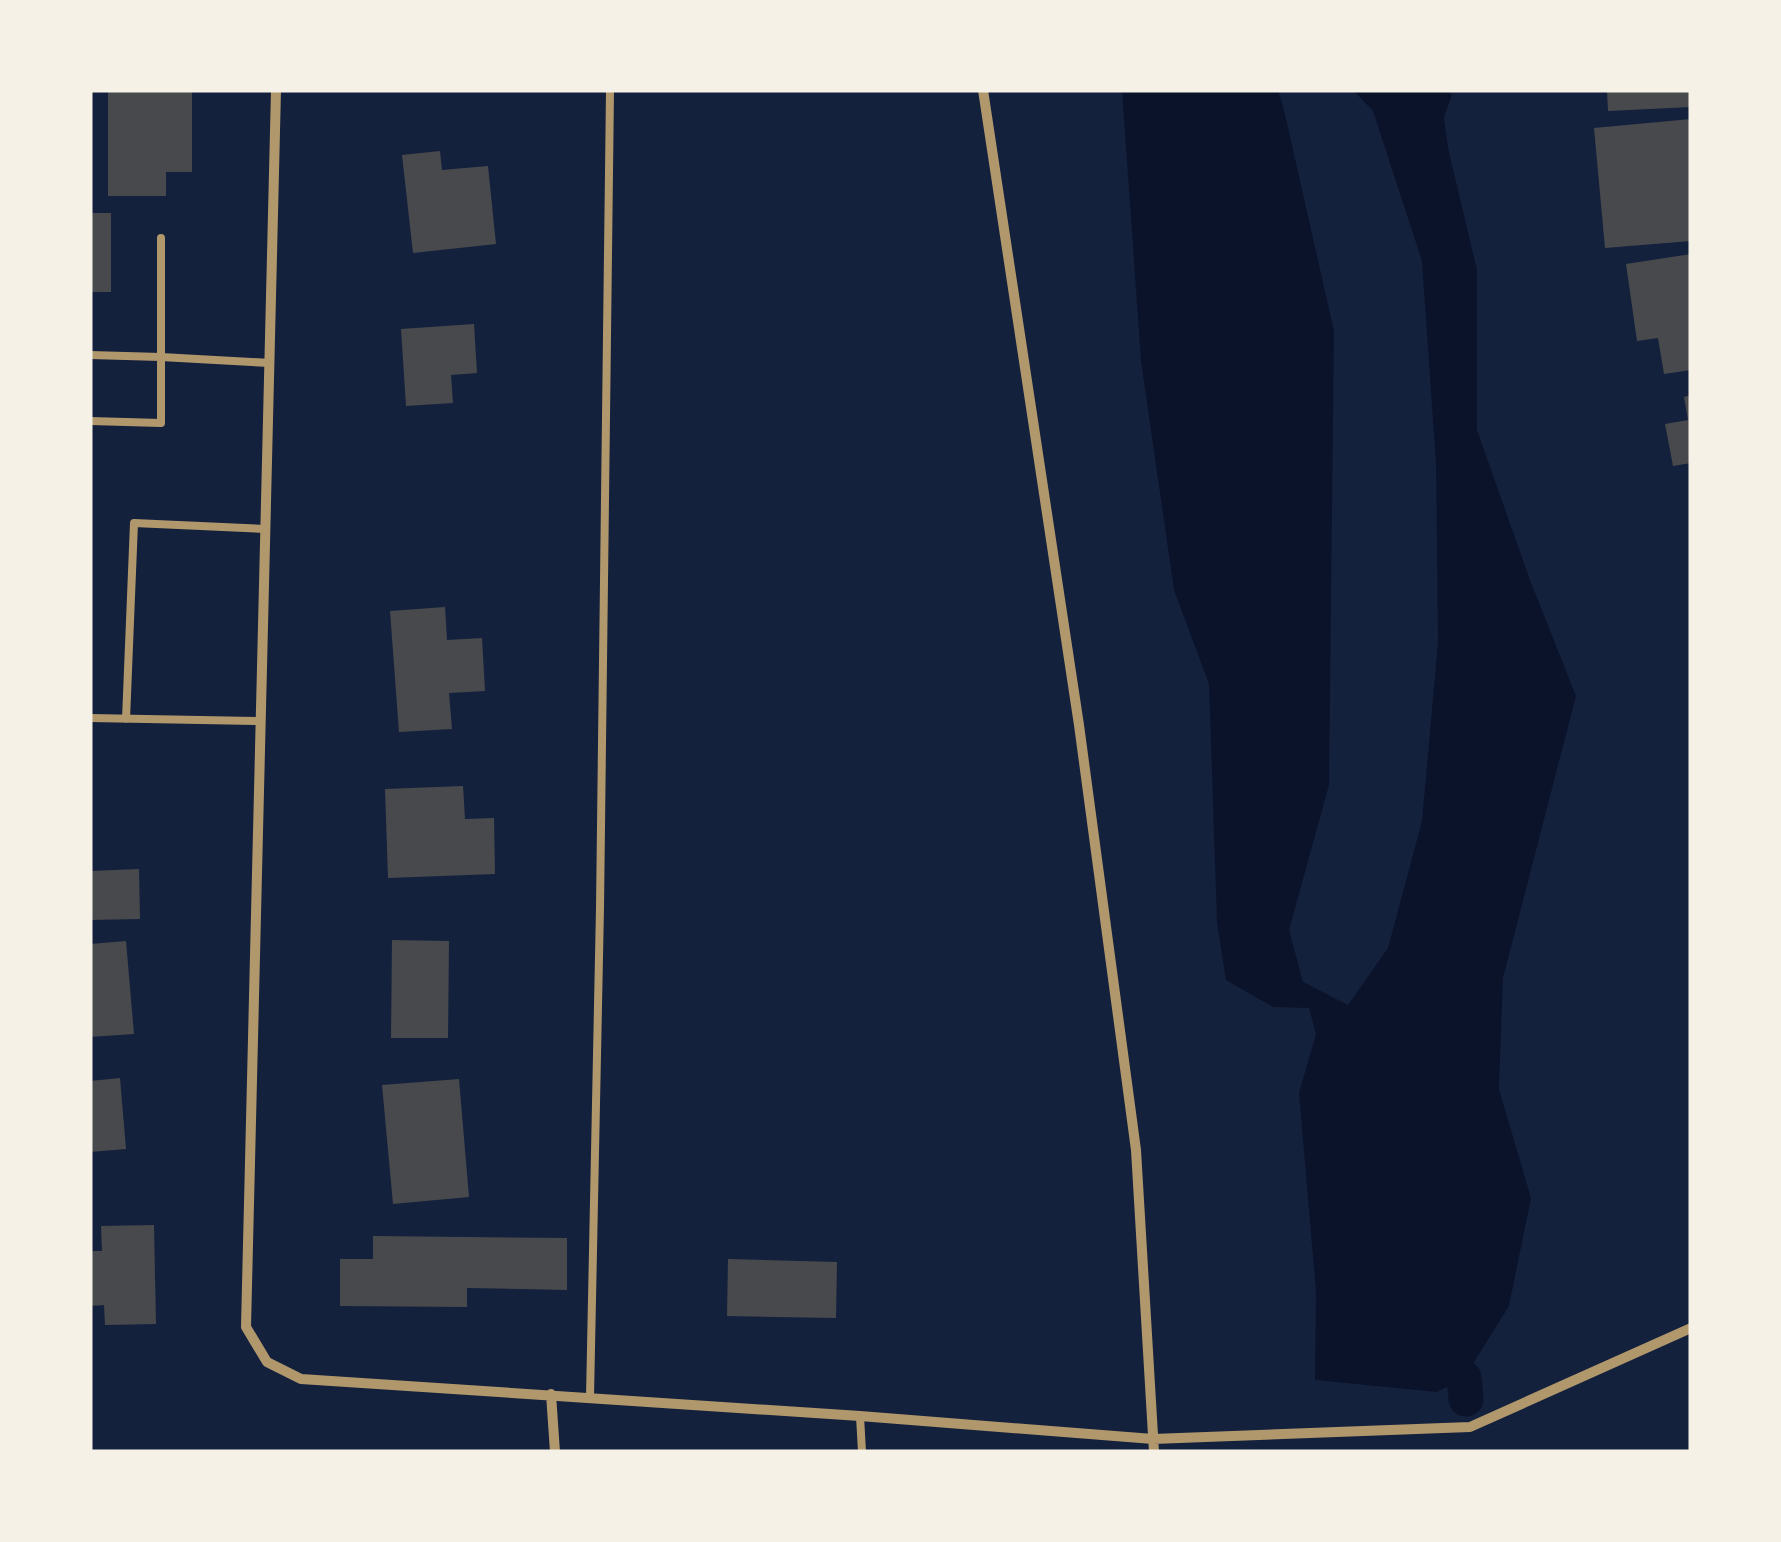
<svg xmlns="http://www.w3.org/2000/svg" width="1781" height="1542" font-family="'PT Sans',sans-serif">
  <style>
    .water { fill: #0b132b }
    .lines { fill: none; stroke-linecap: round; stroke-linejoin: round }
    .canal { stroke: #0b132b; stroke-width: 35 }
    .building { fill: #48494c }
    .service { stroke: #b1986c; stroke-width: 8 }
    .minor { stroke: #b1986c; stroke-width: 10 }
  </style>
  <rect width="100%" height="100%" fill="#14213d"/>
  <path class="water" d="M1122 90H1278L1284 110 1334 331 1329 785 1289 930 1303 982 1348 1005 1388 948 1422 821 1438 642 1436 464 1422 261 1373 111 1353 90H1447L1452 95 1444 117 1448 148 1477 270V430L1530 580 1576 696 1503 978 1499 1089 1531 1198 1509 1306 1464 1378 1437 1392 1315 1380 1316 1292 1299 1093 1316 1034 1309 1008 1273 1007 1226 980 1217 923 1209 684 1174 590 1141 361Z"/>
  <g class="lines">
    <path class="canal" d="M1464 1378 1466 1399"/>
  </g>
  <path class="building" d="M108 90H192V172H166V196H108Z
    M1607 90H1691V107L1608 111Z
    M1691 119V241L1605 248 1594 128Z
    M440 151 442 170 488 166 496 244 413 253 402 155Z
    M90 213H111V292H90Z
    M1691 254V370L1664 374 1658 338 1637 341 1626 264Z
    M474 324 477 373 451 375 453 403 406 406 401 329Z
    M1691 395V463L1673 466 1665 424 1688 420 1684 397Z
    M445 607 447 640 482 638 485 691 449 693 452 729 399 732 390 611Z
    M463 786 465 819 494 818 495 874 388 878 385 789Z
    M139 869 140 919 90 920V871Z
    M392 940 449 941 448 1038H391Z
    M126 941 134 1034 90 1037V944Z
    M120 1078 126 1149 90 1152V1081Z
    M459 1079 469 1197 393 1204 382 1085Z
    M154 1225 156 1324 105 1325 104 1305 90 1306V1251H102L101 1226Z
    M373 1236 567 1238V1290L467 1288V1307L340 1306V1259H373Z
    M728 1259 837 1262 836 1318 727 1316Z"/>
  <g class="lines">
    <path class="service" d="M161 238V357L270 363
      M90 355 161 357V423L90 421
      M90 718 261 721
      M126 719 134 523 266 529
      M590 1397 600 908 610 90
      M860 1416 862 1452"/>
    <path class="minor" d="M276 90 246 1327 267 1362 301 1379 860 1416 1153 1439 1470 1427 1691 1328
      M983 90 1079 725 1136 1150 1154 1452
      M551 1394 555 1452"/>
  </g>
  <rect width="1781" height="1542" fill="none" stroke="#f6f1e7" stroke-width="185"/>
</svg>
